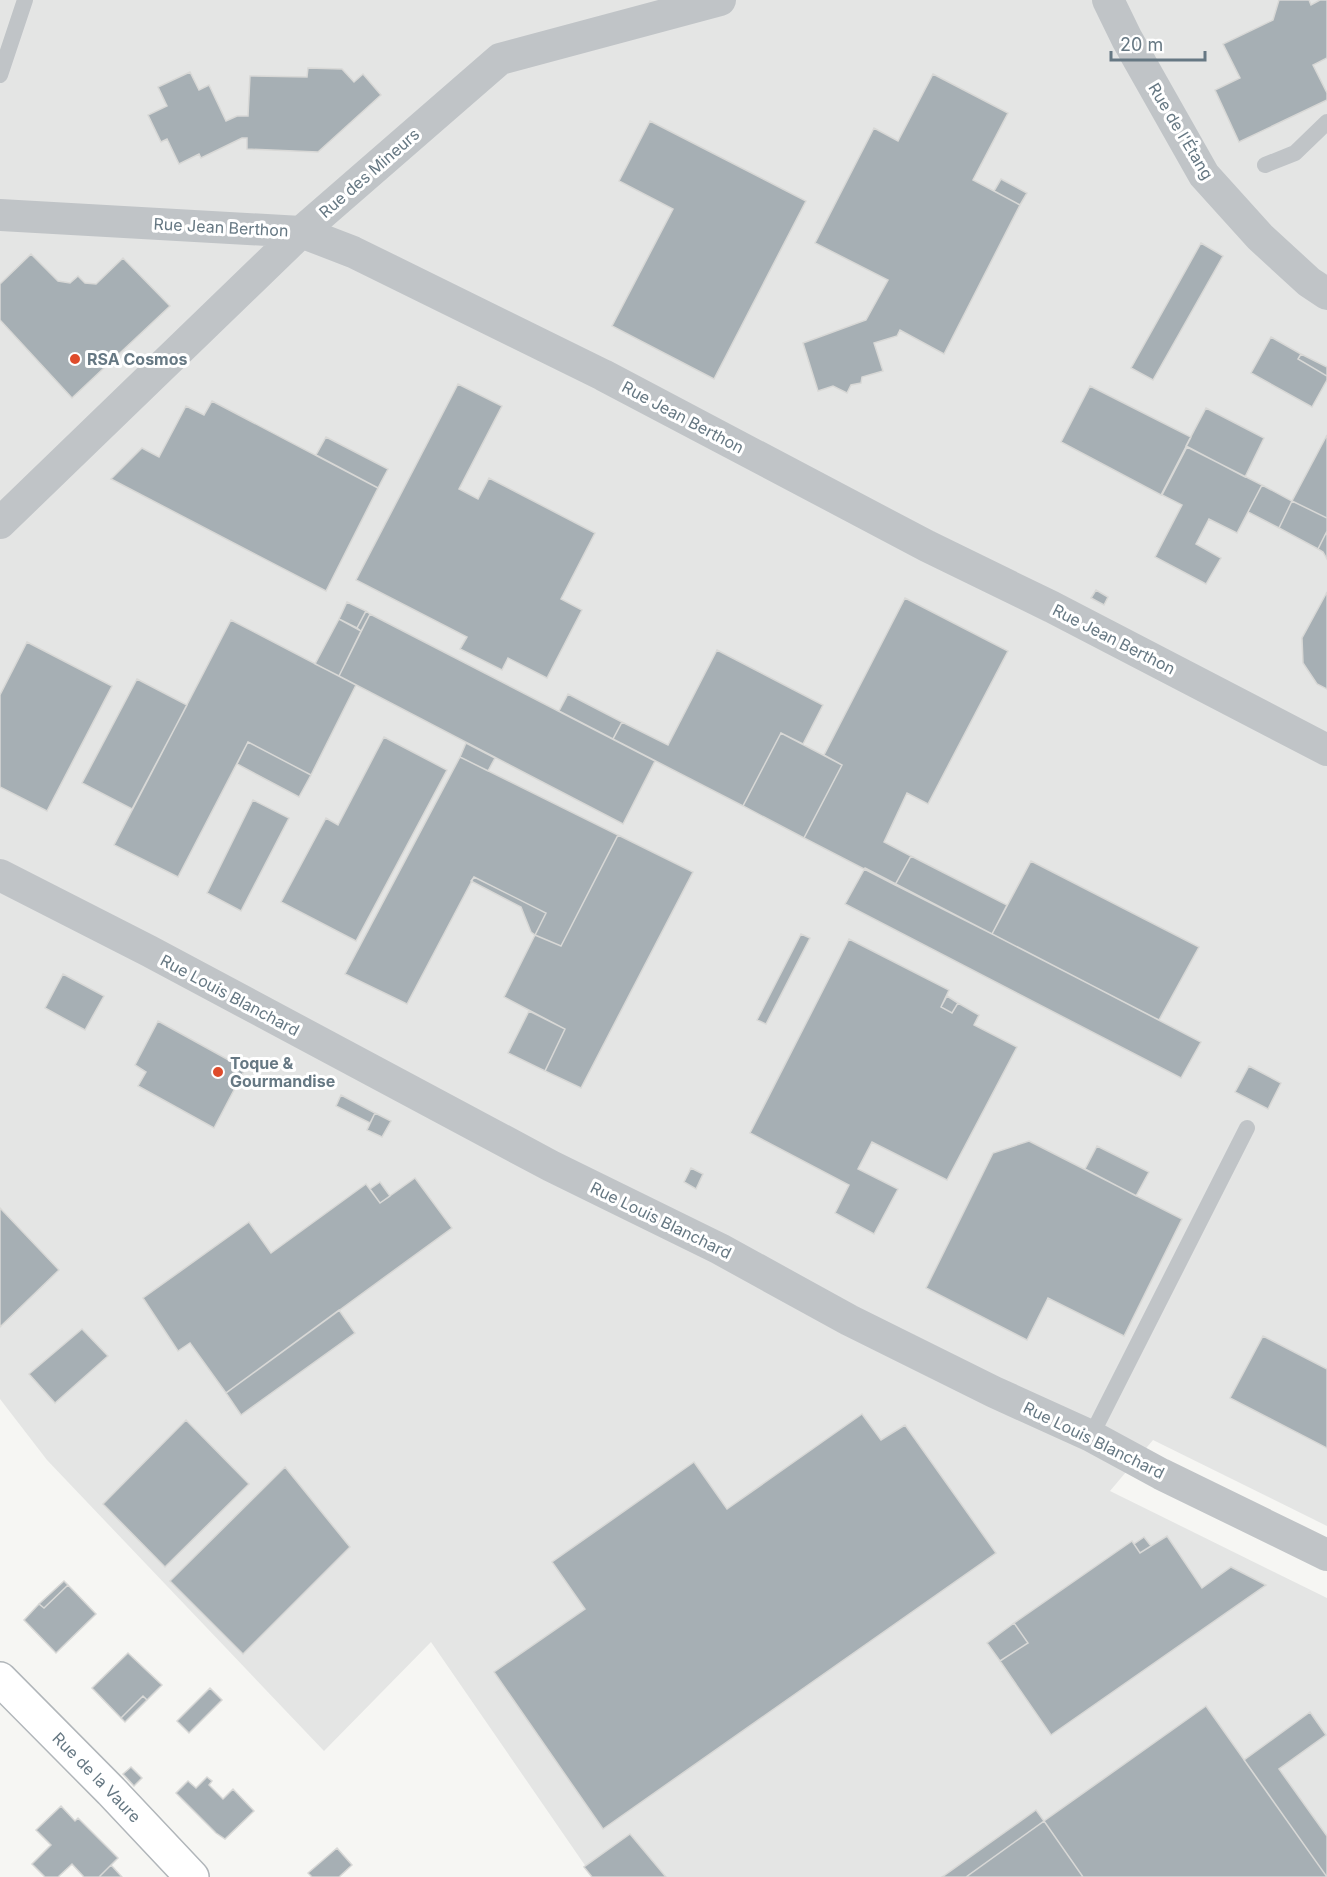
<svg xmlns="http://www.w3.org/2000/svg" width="1327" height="1877" font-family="Inter,sans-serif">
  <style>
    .built { fill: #e4e5e4 }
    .building { fill: #a6afb4; stroke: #d8d8d6; stroke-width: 1.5 }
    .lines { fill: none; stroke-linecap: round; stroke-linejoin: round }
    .primary-casing { stroke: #b1b6ba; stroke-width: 36 }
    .lane { stroke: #c0c4c7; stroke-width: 16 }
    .street { stroke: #c0c4c7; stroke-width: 32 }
    .primary { stroke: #fff; stroke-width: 33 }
    .poi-dot { fill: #de4b2b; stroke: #fff; stroke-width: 2 }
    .labels { text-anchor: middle; stroke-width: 6; stroke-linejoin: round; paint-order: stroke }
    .street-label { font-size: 16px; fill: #667883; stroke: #fff }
    .poi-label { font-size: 16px; font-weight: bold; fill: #667883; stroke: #fff; text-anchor: start }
  </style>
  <rect width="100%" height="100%" fill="#f6f6f3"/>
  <path class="built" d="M0 0H1327V1526L1153 1440 1110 1491 1327 1598V1877H593L431 1642 324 1751 47 1460 0 1399Z"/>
  <path class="building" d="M1279 0H1309L1311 5 1320 0H1327V58L1313 65 1327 93V100L1239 142 1215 90 1240 78 1223 44 1273 20Z
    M308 68 342 69 354 82 363 74 381 95 318 152 247 149V138H242L201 158 199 154 179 164 167 139 161 142 148 115 167 106 158 87 190 72 199 90 209 85 226 121 237 116H248L250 76 307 77Z
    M933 74 1008 113 973 180 1020 205 944 354 900 330 897 336 874 343 883 371 862 377 861 383 851 385 847 393 833 386 818 391 803 343 866 320 888 280 815 243 874 128 898 141Z
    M650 121 806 201 714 379 612 326 673 209 619 181Z
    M1001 179 1027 193 1020 205 994 191Z
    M1201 243 1223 256 1153 380 1131 368Z
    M31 254 58 281 70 283 78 276 85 283 96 284 123 258 170 306 72 398 0 320V284Z
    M1271 337 1301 354 1298 359 1327 376V380L1312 407 1251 373Z
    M1301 354 1327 367V376L1298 359Z
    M458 384 502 406 459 489 478 499 489 478 595 533 561 599 582 610 547 678 508 658 502 670 460 649 467 637 356 580Z
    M1090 386 1191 437 1161 495 1061 442Z
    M212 401 378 488 326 591 111 479 142 448 159 457 186 406 204 415Z
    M1206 408 1264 438 1245 477 1186 446Z
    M1327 435V518L1292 501Z
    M326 437 388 469 378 488 316 455Z
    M1187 447 1262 485 1237 533 1209 519 1196 544 1221 558 1206 584 1155 557 1182 505 1162 495Z
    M1262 485 1292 501 1279 528 1248 512Z
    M1292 501 1327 518V531L1318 549 1279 528Z
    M1327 531V559L1323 552 1318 549Z
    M1096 590 1108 597 1104 605 1091 598Z
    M1327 592V689L1317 684 1303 663 1302 638Z
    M905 598 1008 651 928 804 907 793 884 842 911 856 895 885 804 838 842 765 824 755Z
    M347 602 366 611 357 628 339 619Z
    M366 611 370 614 361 631 357 628Z
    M370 614 655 761 623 824 339 676Z
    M339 619 361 631 339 676 315 664Z
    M231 620 356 685 311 775 248 742 178 877 114 845Z
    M27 642 112 686 47 811 0 787V695Z
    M717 650 823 705 803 744 781 733 743 806 613 739 622 722 668 745Z
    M137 679 187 705 132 809 82 783Z
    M568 694 622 722 613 739 559 711Z
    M781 733 842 765 804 838 743 806Z
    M384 737 447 770 356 941 281 902 326 818 338 825Z
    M248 742 311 775 299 797 237 764Z
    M466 743 495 758 488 771 460 757Z
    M460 757 618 835 561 946 535 935 546 913 474 877 407 1004 345 974Z
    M253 800 289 818 241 911 207 893Z
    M618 835 693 872 581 1088 545 1071 565 1029 504 997 535 935 561 946Z
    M911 856 1007 905 992 934 895 885Z
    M1031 861 1199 947 1159 1020 992 934Z
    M865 868 1201 1042 1181 1078 845 904Z
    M474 877 546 913 535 935 531 932 521 907 471 881Z
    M801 934 810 938 766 1024 757 1020Z
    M849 939 949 990 941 1007 952 1013 958 1003 979 1015 974 1025 1017 1047 947 1180 872 1142 858 1169 898 1189 874 1234 835 1213 849 1185 750 1133Z
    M63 974 104 996 85 1030 45 1008Z
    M947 996 958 1003 952 1013 941 1007Z
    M529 1011 565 1029 545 1071 508 1053Z
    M158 1021 245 1069 214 1128 138 1086 146 1072 135 1065Z
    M1249 1066 1281 1083 1268 1109 1235 1092Z
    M341 1095 375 1113 370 1123 336 1106Z
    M375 1113 391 1121 382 1137 367 1130Z
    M1029 1141 1182 1219 1124 1336 1048 1298 1027 1340 926 1288 993 1153Z
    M1097 1146 1149 1172 1136 1196 1085 1169Z
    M691 1168 703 1174 696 1189 684 1182Z
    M415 1178 452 1228 226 1393 190 1343 178 1351 143 1298 249 1222 271 1253 366 1184 380 1203Z
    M380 1182 390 1196 380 1203 370 1189Z
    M0 1208 59 1270 0 1327Z
    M339 1310 355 1333 241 1415 226 1393Z
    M82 1329 108 1356 55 1403 29 1374Z
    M1263 1336 1327 1369V1448L1230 1398Z
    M862 1414 881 1440 905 1425 996 1553 603 1829 494 1672 585 1609 552 1562 694 1462 727 1509Z
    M186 1420 249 1484 165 1567 103 1504Z
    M285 1467 350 1547 243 1654 170 1581Z
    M1167 1536 1202 1588 1231 1567 1266 1585 1051 1735 1000 1661 1028 1643 1014 1623 1132 1541 1140 1553Z
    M1144 1537 1151 1546 1140 1553 1134 1544Z
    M64 1581 68 1585 44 1608 39 1604Z
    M68 1585 96 1614 56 1653 24 1620 39 1604 44 1608Z
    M1014 1623 1028 1643 1000 1661 987 1643Z
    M128 1653 162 1685 147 1700 143 1696 121 1718 92 1688Z
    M210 1688 222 1700 189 1733 177 1721Z
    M143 1696 147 1700 125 1722 121 1718Z
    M1206 1706 1327 1877H1083L1044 1821Z
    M1310 1712 1326 1735 1279 1769 1327 1836V1877L1244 1760Z
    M131 1767 142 1778 134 1786 123 1774Z
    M207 1777 212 1781 209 1785 223 1799 233 1789 254 1811 225 1839 216 1833 176 1793 188 1781 196 1788Z
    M61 1806 75 1821 78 1818 118 1858 99 1877H84L72 1864 58 1877H45L32 1864 51 1845 36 1830Z
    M1036 1810 1044 1821 966 1877H942Z
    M1044 1821 1083 1877H966Z
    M630 1834 666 1877H592L584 1867Z
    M337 1848 352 1865 339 1877H312L308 1873Z
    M111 1865 122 1877H99Z"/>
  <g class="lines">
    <defs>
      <g id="primary">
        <path id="s1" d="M0 1679 111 1791 192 1877"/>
      </g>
    </defs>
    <use href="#primary" class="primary-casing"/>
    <path class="lane" d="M0 75 25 0
      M1265 165 1295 153 1327 122
      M1091 1436 1247 1128"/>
    <path class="street" d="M1108 0 1127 39 1204 175 1260 237 1309 282 1327 294
      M0 215 301 232 353 252 603 375 927 546 1052 607 1327 750
      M0 523 301 232 500 59 720 0
      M0 875 149 951 551 1166 720 1249 849 1320 994 1392 1091 1436 1161 1474 1327 1555"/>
    <use href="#primary" class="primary"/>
  </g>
  <g class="poi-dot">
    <circle cx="75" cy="359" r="6"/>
    <circle cx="218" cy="1072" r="6"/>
  </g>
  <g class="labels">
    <g class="street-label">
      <text transform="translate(1181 131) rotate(59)" y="6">Rue de l'Étang</text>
      <text transform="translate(369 173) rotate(-41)" y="6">Rue des Mineurs</text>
      <text transform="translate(221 227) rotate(3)" y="6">Rue Jean Berthon</text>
      <text transform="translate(683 417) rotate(28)" y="6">Rue Jean Berthon</text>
      <text transform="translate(1114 639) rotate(27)" y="6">Rue Jean Berthon</text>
      <text transform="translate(230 995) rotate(28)" y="6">Rue Louis Blanchard</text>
      <text transform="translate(661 1220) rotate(26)" y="6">Rue Louis Blanchard</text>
      <text transform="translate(1094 1440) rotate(26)" y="6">Rue Louis Blanchard</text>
      <text dy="6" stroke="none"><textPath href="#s1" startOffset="138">Rue de la Vaure</textPath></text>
    </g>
    <g class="poi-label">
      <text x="87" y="365">RSA Cosmos</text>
      <text x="230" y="1069">Toque &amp;<tspan x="230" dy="18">Gourmandise</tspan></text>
    </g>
  </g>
  <path d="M1111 51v9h94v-9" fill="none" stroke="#667883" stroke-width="3"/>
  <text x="1120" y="51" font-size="18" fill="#667883" stroke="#ffffff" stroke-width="4.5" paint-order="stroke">20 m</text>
</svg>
